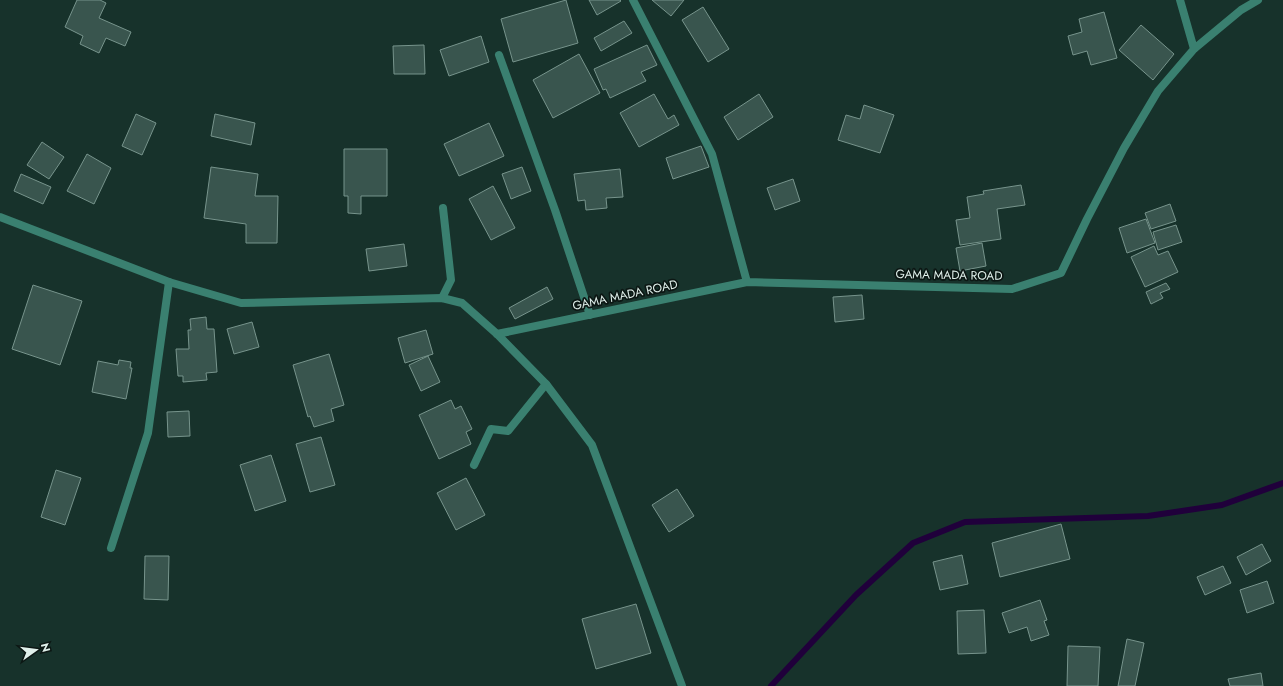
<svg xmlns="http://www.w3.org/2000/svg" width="1283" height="686" font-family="Jost,sans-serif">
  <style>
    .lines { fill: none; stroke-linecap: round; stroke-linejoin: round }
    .stream { stroke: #20003b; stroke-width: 6 }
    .building { fill: #39554e; stroke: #77948c }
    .minor { stroke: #3a8070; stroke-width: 8 }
    .tertiary { stroke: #3a8070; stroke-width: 8 }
    .labels { text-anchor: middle; stroke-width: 3.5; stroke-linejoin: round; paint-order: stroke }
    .street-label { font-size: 12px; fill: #e0f0eb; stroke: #0c1714 }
  </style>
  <rect width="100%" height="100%" fill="#17322b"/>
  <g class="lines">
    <path class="stream" d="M771 686 856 595 913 543 965 522 1148 516 1222 505 1283 483"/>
  </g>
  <path class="building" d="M77 0H100L106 3 99 18 131 32 125 46 106 38 99 53 80 44 83 36 65 27Z
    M566 0 578 43 513 62 501 19Z
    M589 0H620L621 1 597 15Z
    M652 0H684L671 16Z
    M703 7 729 49 708 62 682 20Z
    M1104 12 1117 58 1091 65 1087 51 1073 55 1068 36 1082 32 1079 19Z
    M624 21 632 33 601 51 594 38Z
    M1141 25 1174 54 1153 80 1119 50Z
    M481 36 489 62 449 76 440 50Z
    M424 45 425 74H394L393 46Z
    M647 45 657 65 641 72 646 81 610 98 606 89 603 90 594 69Z
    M579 54 600 93 553 118 533 80Z
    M654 94 668 119 674 115 679 125 639 147 620 113Z
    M759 94 773 117 738 140 724 117Z
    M864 105 894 115 880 153 838 140 846 115 860 119Z
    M136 114 156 123 142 155 122 146Z
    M215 114 255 123 251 145 211 136Z
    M489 123 504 156 459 176 444 144Z
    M42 142 64 157 49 179 27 165Z
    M701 146 709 167 673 179 666 158Z
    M344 149H387V196H361V214L348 213V196H344Z
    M87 154 111 168 94 204 67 191Z
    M211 167 258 174 255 196H278L277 243H246V224L204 218Z
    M522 167 531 191 511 199 502 174Z
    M620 169 623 197 606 198 607 208 586 210 585 200 578 201 574 174Z
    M21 174 51 187 43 204 14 191Z
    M793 179 800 201 775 210 767 188Z
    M1021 185 1025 205 997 209 1001 239 960 245 956 220 970 218 967 197 984 194 983 191Z
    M493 186 515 228 491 240 469 199Z
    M1170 204 1176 221 1151 229 1145 213Z
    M1146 219 1155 243 1127 253 1119 228Z
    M1176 225 1182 242 1158 250 1153 232Z
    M982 243 986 266 960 271 956 248Z
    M404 244 407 266 369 271 366 249Z
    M1154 246 1158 255 1168 251 1178 272 1145 287 1131 257Z
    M1166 283 1170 289 1160 293 1163 298 1151 304 1146 292Z
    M33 285 82 301 60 365 12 349Z
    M547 287 553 299 515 319 509 308Z
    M862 295 864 319 835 322 833 297Z
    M206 317 207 329H214L217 372 206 373 207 380 183 382V376H178L176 349H189L188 330H191L190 319Z
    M252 322 259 347 234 354 227 329Z
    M426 330 433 354 405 363 398 338Z
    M329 354 344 405 331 409 334 421 314 427 310 416 308 417 293 365Z
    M428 356 440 382 421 391 409 365Z
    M119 360 131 362 130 368H132L126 399 92 392 98 361 118 365Z
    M451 400 455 409 461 406 472 429 466 432 471 444 439 459 419 415Z
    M189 411 190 436 168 437 167 412Z
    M321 437 335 485 310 492 296 444Z
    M271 455 286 501 255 511 240 465Z
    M56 470 81 478 65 525 41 517Z
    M466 478 485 515 456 530 437 493Z
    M677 489 694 516 669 532 652 505Z
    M1061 524 1070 559 1000 577 992 543Z
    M1262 544 1271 561 1246 575 1237 557Z
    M962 555 968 584 940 590 933 562Z
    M145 556H169L168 600 144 599Z
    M1223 566 1231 583 1205 595 1197 577Z
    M1267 581 1274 603 1247 613 1240 590Z
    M1040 600 1047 620 1044 621 1049 635 1031 641 1027 627 1009 633 1002 613Z
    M636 604 651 653 596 669 582 619Z
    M984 610 986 653 958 654 957 611Z
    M1127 639 1144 643 1135 686H1118Z
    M1068 646 1100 647 1098 686H1067Z
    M1261 673 1263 686H1230L1228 679Z"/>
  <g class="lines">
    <path class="minor" d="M633 0 712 154 747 282
      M1180 0 1194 49
      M499 55 555 210 590 315
      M442 298 451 280 443 208
      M497 334 747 282 1012 289 1061 273 1087 219 1124 148 1158 91 1194 49 1241 10 1258 0
      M474 465 491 429 508 431 546 384
      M111 548 148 433 169 282"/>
    <path class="tertiary" d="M0 217 169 282 241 303 442 298 462 303 497 334 546 384 592 445 682 686"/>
  </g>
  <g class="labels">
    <g class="street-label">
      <text transform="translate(949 275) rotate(1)" y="4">GAMA MADA ROAD</text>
      <text transform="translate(625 295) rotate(-12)" y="4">GAMA MADA ROAD</text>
    </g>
  </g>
  <g transform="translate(36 650) rotate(76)" stroke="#0c1714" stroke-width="3" paint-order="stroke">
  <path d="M0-3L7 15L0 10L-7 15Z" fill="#e0f0eb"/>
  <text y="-6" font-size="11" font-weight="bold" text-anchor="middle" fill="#e0f0eb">N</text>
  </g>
</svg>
